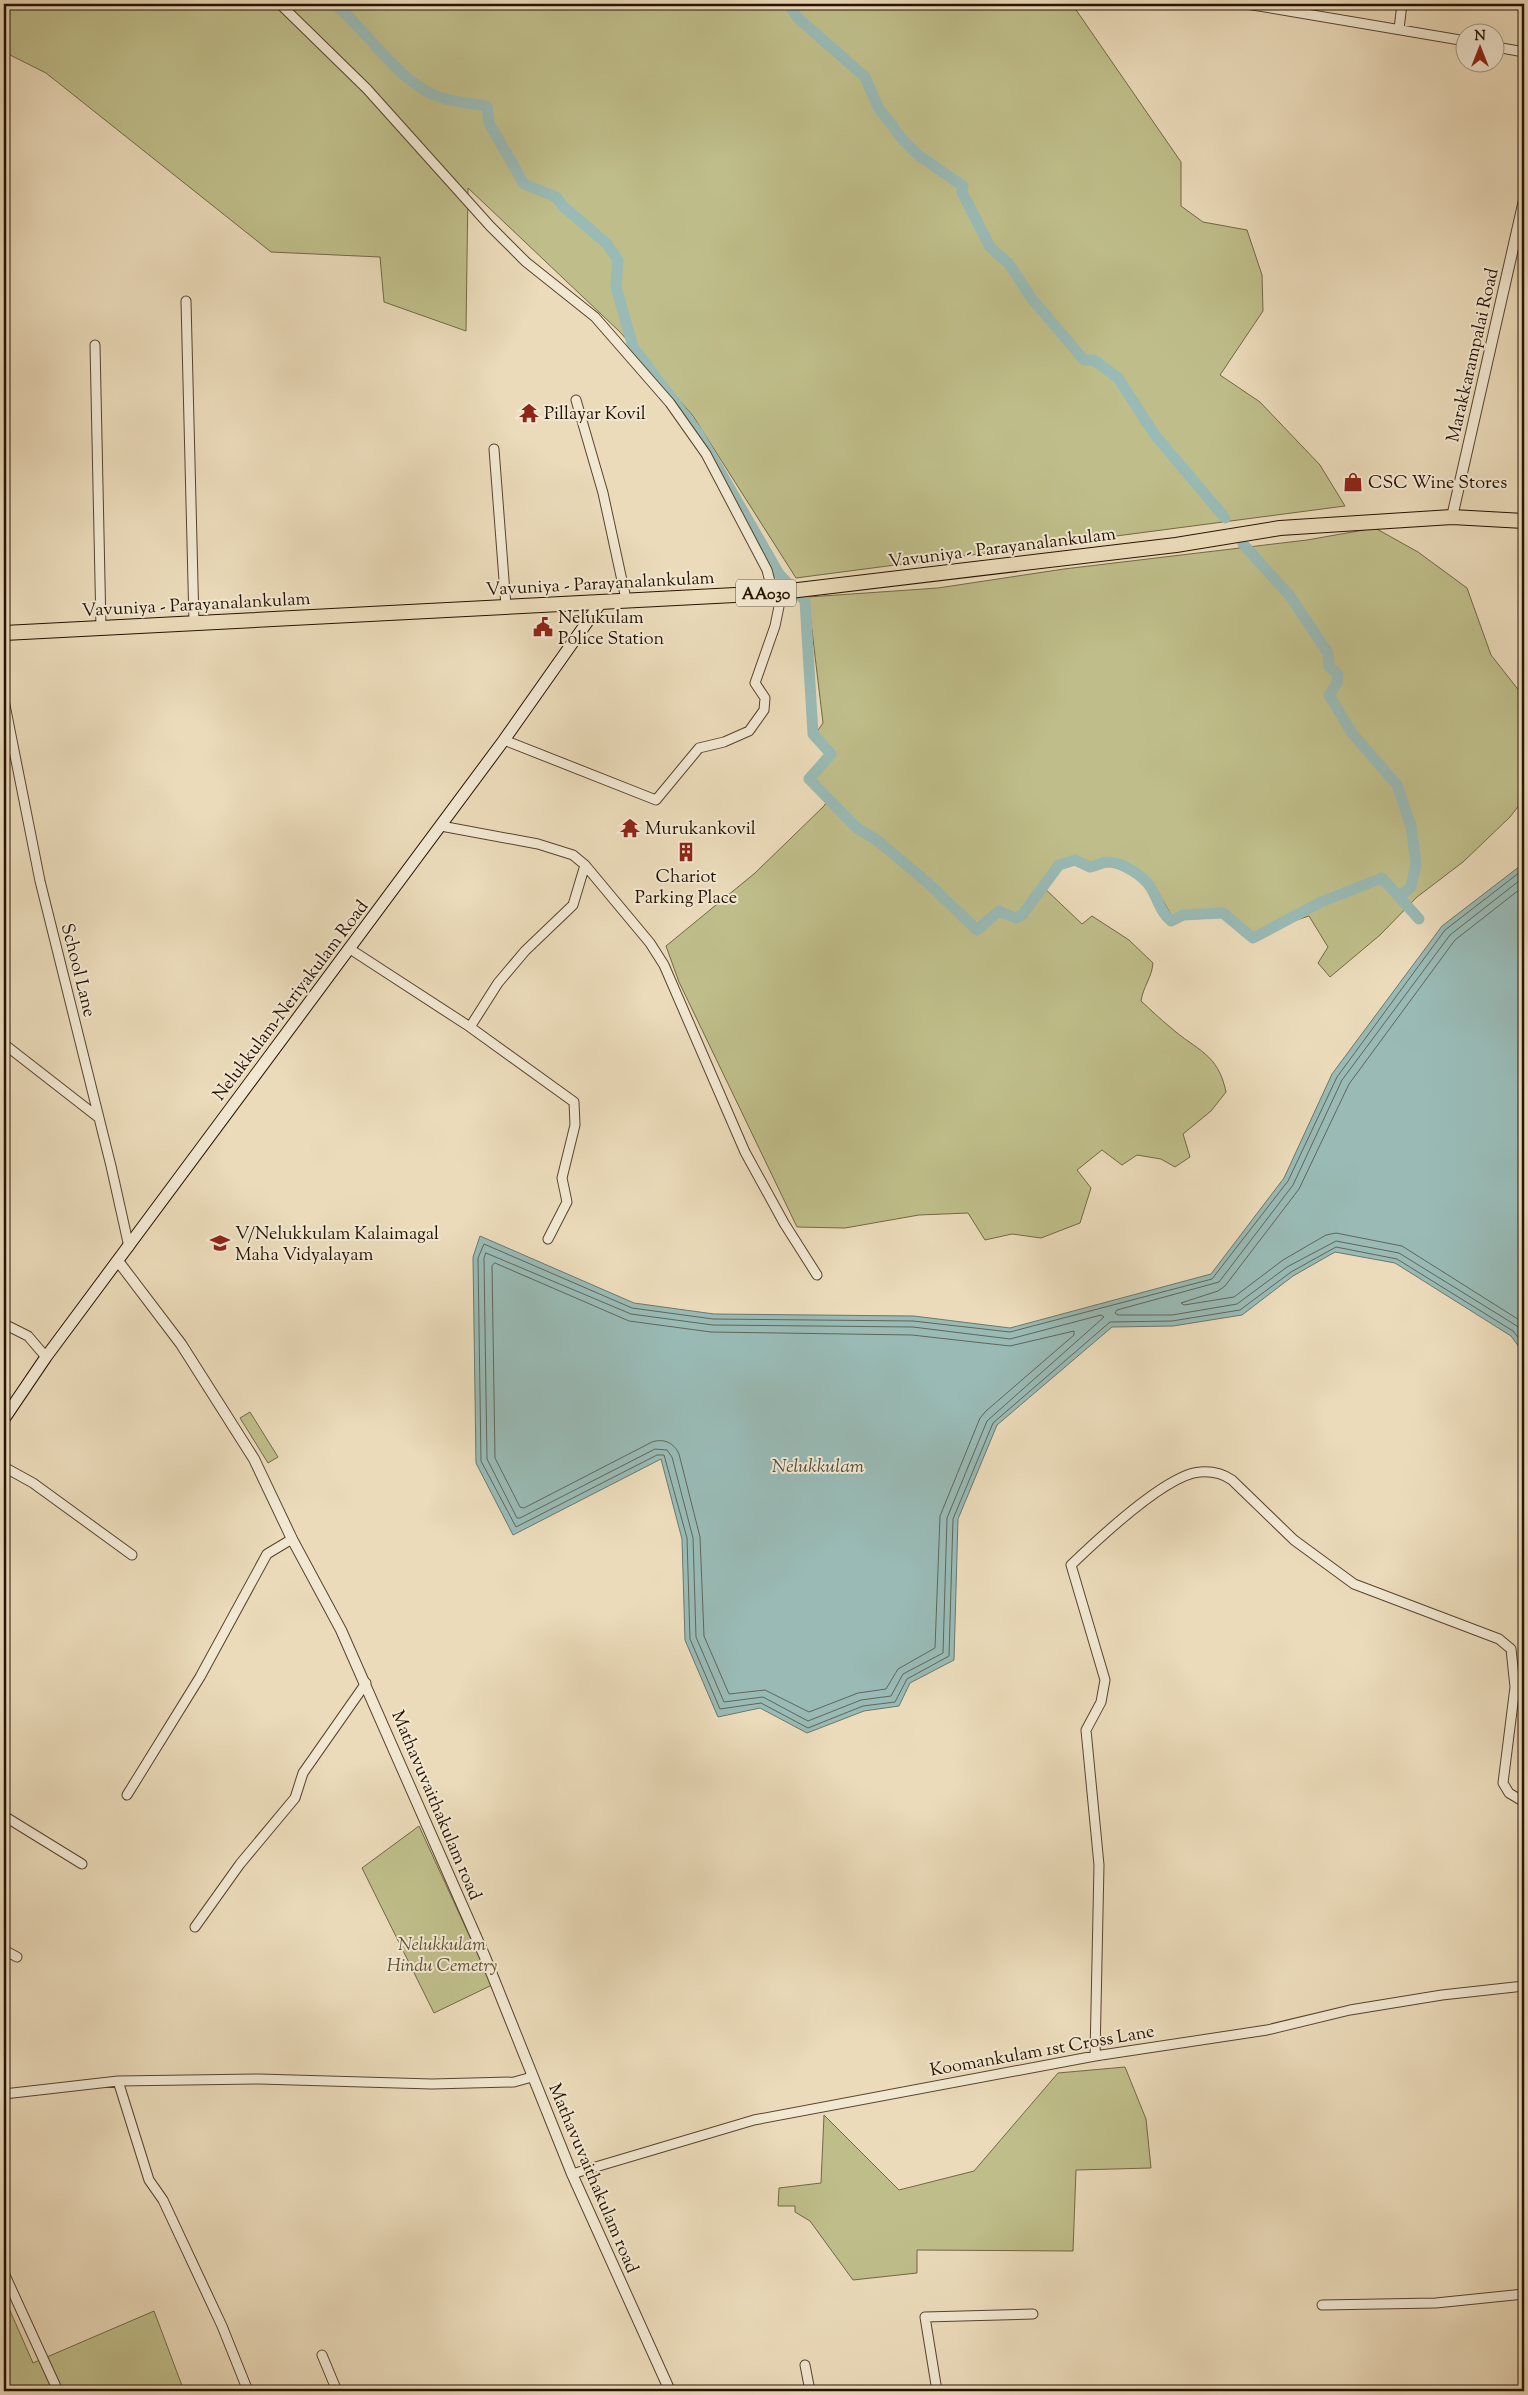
<svg xmlns="http://www.w3.org/2000/svg" width="1528" height="2395" font-family="'Sorts Mill Goudy',serif">
  <style>
    .green { fill: #bfbe8a; stroke: #726845 }
    .water { fill: #99bab5; stroke: #6b776d }
    .lines { fill: none; stroke-linecap: round; stroke-linejoin: round }
    .shore { stroke: #60665a; stroke-width: 1 }
    .canal { stroke: #99bab5; stroke-width: 11 }
    .minor-casing { stroke: #57442e; stroke-width: 11 }
    .tertiary-casing { stroke: #57442e; stroke-width: 12 }
    .secondary-casing { stroke: #261200; stroke-width: 13 }
    .trunk-casing { stroke: #261200; stroke-width: 16 }
    .minor { stroke: #f2e8d2; stroke-width: 9 }
    .tertiary { stroke: #f2e8d2; stroke-width: 10 }
    .secondary { stroke: #f2e8d2; stroke-width: 11 }
    .trunk { stroke: #ebdbba; stroke-width: 14 }
    .labels { text-anchor: middle; stroke-width: 4; stroke-linejoin: round; paint-order: stroke }
    .shield { fill: #f2e8d2; stroke: #63523f; stroke-width: 1 }
    .shield-label { font-size: 16px; font-weight: bold; fill: #261200 }
    .street-label { font-size: 18px; fill: #261200; stroke: #f2e8d2 }
    .poi-label { font-size: 18px; fill: #261200; stroke: #f2e8d2; text-anchor: start }
    .park-label { font-size: 18px; font-style: italic; fill: #5c4e30; stroke: #f2e8d2 }
    .water-label { font-size: 19px; font-style: italic; fill: #4e4d3f; stroke: #f2e8d2 }
  </style>
  <rect width="100%" height="100%" fill="#ebdbba"/>
  <filter id="stains"><feTurbulence type="fractalNoise" baseFrequency=".004" numOctaves="4"/><feColorMatrix values="0 0 0 0 .2 0 0 0 0 .09 0 0 0 0 .02 0 0 0 .5 -.17"/></filter>
  <radialGradient id="worn" r=".72"><stop offset=".6" stop-color="#630" stop-opacity="0"/><stop offset="1" stop-color="#630" stop-opacity=".3"/></radialGradient>
  <path class="green" d="M4 4H1072L1181 162V206L1203 222 1247 230 1262 275 1263 311 1220 375 1260 402 1320 465 1345 506 796 578 693 416 620 332 468 188 466 331 384 302 380 257 271 252 46 73 4 52Z
    M1375 528 1418 552 1467 588 1491 655 1524 697V799L1510 817 1463 862 1417 897 1380 935 1330 977 1318 963 1328 947 1309 916 1253 934 1223 910 1189 911 1172 916 1156 889 1142 874 1124 864 1104 858 1090 863 1058 864 1041 885 1082 924 1092 916 1129 940 1153 963C1152 977 1143 987 1141 1001 1151 1010 1160 1019 1170 1027 1197 1051 1218 1053 1226 1092L1211 1111 1183 1134 1190 1157 1175 1167 1161 1159 1137 1155 1122 1165 1102 1150 1077 1170 1091 1188 1080 1223 1041 1238 1012 1234 985 1240 968 1213 919 1215 845 1228 797 1227 679 982 666 946 755 873 824 806 830 796 815 778 834 753 816 733 823 723 808 597 938 588 1064 569 1307 540Z
    M250 1412 278 1457 268 1463 240 1418Z
    M419 1826 492 1985 434 2013 362 1868Z
    M1125 2067 1146 2119 1151 2168 1076 2170 1073 2251 917 2250V2273L853 2280 810 2221 795 2212V2206H778L779 2188 821 2183 824 2115 899 2190 974 2171 1058 2073Z
    M4 2297 33 2363 154 2311 184 2391H4Z"/>
  <path class="water" d="M1524 863V1354L1511 1336 1395 1263 1335 1252 1293 1276 1242 1315 1173 1326 1112 1327 997 1425 958 1519 954 1660 910 1683 899 1706 864 1711 807 1733 760 1708 718 1717 685 1640 682 1539 661 1459 513 1535 476 1463 473 1257 480 1236 634 1303 714 1314 914 1316 1010 1328 1211 1274 1284 1178 1332 1074 1442 926Z"/>
  <g class="lines">
    <path class="shore" d="M1524 869 1445 930 1337 1077 1288 1181 1212 1279 1010 1332 913 1321 713 1319 632 1308 484 1244 478 1258 481 1461 516 1527 657 1455H664L687 1538 690 1639 720 1709 761 1703 808 1728 863 1706 895 1702 907 1679 949 1656 953 1519 993 1423 1110 1322 1172 1321 1240 1310 1291 1272 1336 1247 1397 1259 1513 1331 1524 1345
      M1524 877 1450 935 1342 1080 1293 1185 1219 1282 1117 1310 1115 1313 1118 1315H1172L1237 1304 1287 1267 1336 1241 1399 1253 1517 1326 1524 1335
      M1524 886 1455 940 1349 1084 1299 1189 1225 1286 1218 1291 1181 1303 1184 1305 1234 1297 1283 1260 1326 1235 1336 1233 1402 1246 1524 1323
      M486 1253 631 1314 713 1325 913 1327 1010 1339 1101 1315 1104 1317 987 1421 947 1518 943 1653 903 1674 891 1696 861 1700 808 1721 763 1697 724 1702 696 1637 693 1538 672 1457 667 1450 655 1449 520 1518H517L487 1459 484 1259Z
      M495 1263 629 1321 711 1332 912 1335 1010 1346 1074 1331V1335L986 1411 980 1418 940 1516 935 1648 898 1669 886 1689 858 1693 809 1712 765 1690 729 1694 704 1636 700 1537 679 1454C674 1443 664 1438 652 1442L524 1508 520 1507 495 1458 492 1266Z"/>
    <path class="canal" d="M335 4C366 30 397 79 434 95 450 102 471 103 487 106L489 123 524 184 556 197 563 206 607 244 618 260 616 287 633 347 698 433 779 574 805 601 813 734 831 754 809 779 857 828 878 841 929 884 977 930 999 911 1016 918 1022 915 1059 865 1075 860 1090 867C1096 866 1103 862 1109 862 1123 863 1144 876 1151 888 1158 899 1160 912 1171 921L1183 915 1223 913 1253 938 1321 902 1382 878 1419 919
      M788 4 798 18 865 77 878 107 903 140 918 155 963 186 962 192 990 247 1009 264 1032 299 1084 360H1094L1118 378 1155 435 1225 518
      M1243 544 1290 596 1328 653 1329 667 1338 674 1337 683 1329 695 1352 733 1397 785 1411 826 1416 864 1411 887 1400 896"/>
    <defs>
      <path id="minor" d="M280 4 367 89 490 226 526 262 595 317 670 403 706 454 767 570 773 593
        M1247 4 1466 41
        M1399 29 1402 4
        M1496 47 1524 52
        M186 301 194 623
        M95 345 101 628
        M576 400 603 493 626 599
        M494 449 506 606
        M4 700 40 881 111 1166 129 1247
        M504 740 656 800 699 748 724 742 749 731 764 710 765 698 755 683 775 626 782 592
        M441 826 538 844 573 855 585 865 650 943 664 965 745 1152 784 1223 817 1275
        M350 949 470 1027 574 1102 575 1125 562 1178 567 1202 548 1239
        M470 1027 498 983 525 951 573 905 585 865
        M4 1044 99 1118
        M4 1324 28 1336 46 1357
        M4 1467 33 1483 132 1555
        M127 1795 200 1677 267 1554 292 1539
        M4 1816 82 1864
        M195 1927 240 1864 295 1798 303 1773 366 1683
        M4 1950 17 1957
        M1095 2056 1099 1865 1086 1730 1101 1702 1105 1680 1071 1565C1096 1541 1167 1474 1200 1472 1212 1471 1222 1473 1232 1480L1294 1540 1354 1584 1499 1639 1511 1649 1515 1687 1503 1783 1509 1793 1524 1802
        M118 2081 149 2180 163 2200 222 2326 248 2391
        M4 2094 118 2081 259 2079 432 2084 514 2082 532 2077
        M572 2174 754 2120 1095 2056 1267 2030 1350 2010 1442 1995 1524 1986
        M4 2273 58 2391
        M1322 2305 1436 2303 1524 2294
        M322 2355 337 2391
        M805 2365 810 2391
        M937 2391 925 2317 1033 2314"/>
      <path id="tertiary" d="M1452 517 1524 200
        M118 1261 181 1344 254 1459 292 1539 341 1630 485 1957 572 2174 670 2391"/>
      <path id="secondary" d="M4 1419 46 1357 504 740 602 601"/>
      <path id="trunk" d="M4 633 773 593 1176 545 1280 528 1452 517 1524 521"/>
    </defs>
    <use href="#minor" class="minor-casing"/>
    <use href="#tertiary" class="tertiary-casing"/>
    <use href="#secondary" class="secondary-casing"/>
    <use href="#trunk" class="trunk-casing"/>
    <use href="#minor" class="minor"/>
    <use href="#tertiary" class="tertiary"/>
    <use href="#secondary" class="secondary"/>
    <use href="#trunk" class="trunk"/>
  </g>
  <defs>
    <symbol id="temple-bare" viewBox="-9 -9 18 18"><path d="M0-6L5-2H3V0L6.5 2.5H4V6H1.5V3h-3V6H-4V2.5H-6.5L-3 0V-2H-5Z" fill="#8f2418" stroke="#f2e8d2" stroke-width="2.5" paint-order="stroke"/></symbol>
    <symbol id="shop-bare" viewBox="-9 -9 18 18"><path d="M-5-2.5h2.3a2.7 3.5 0 0 1 5.4 0H5L5.5 6h-11ZM-1.5-2.5h3a1.5 2.3 0 0 0-3 0Z" fill="#8f2418" stroke="#f2e8d2" stroke-width="2.5" paint-order="stroke"/></symbol>
    <symbol id="civic-bare" viewBox="-9 -9 18 18"><path d="M-.6-6.5H3V-4.5H.6V-3L4-1V1h2V6H-6V1h2V-1L-.6-3ZM-1.2 2.5V6h2.4V2.5Z" fill="#8f2418" stroke="#f2e8d2" stroke-width="2.5" paint-order="stroke"/></symbol>
    <symbol id="building-bare" viewBox="-9 -9 18 18"><path d="M-4-6H4V6H1V3H-1V6H-4ZM-2.5-4.3h1.7v1.8h-1.7ZM.8-4.3h1.7v1.8H.8ZM-2.5-1h1.7V.8h-1.7ZM.8-1h1.7V.8H.8Z" fill="#8f2418" stroke="#f2e8d2" stroke-width="2.5" paint-order="stroke"/></symbol>
    <symbol id="school-bare" viewBox="-9 -9 18 18"><path d="M0-5L7-2L0 1L-7-2ZM-4 1L0 2.5L4 1V4Q0 6-4 4Z" fill="#8f2418" stroke="#f2e8d2" stroke-width="2.5" paint-order="stroke"/></symbol>
  </defs>
  <g fill-rule="evenodd">
    <use href="#temple-bare" x="515" y="399" width="28" height="28"/>
    <use href="#shop-bare" x="1339" y="468" width="28" height="28"/>
    <use href="#civic-bare" x="529" y="613" width="28" height="28"/>
    <use href="#temple-bare" x="616" y="814" width="28" height="28"/>
    <use href="#building-bare" x="672" y="838" width="28" height="28"/>
    <use href="#school-bare" x="206" y="1229" width="28" height="28"/>
  </g>
  <g class="labels">
    <rect class="shield" x="736" y="579.5" width="60" height="27" rx="4"/>
    <g class="shield-label">
      <text x="766" y="599">AA030</text>
    </g>
    <g class="street-label">
      <text transform="translate(1472 355) rotate(-77)" y="6">Marakkarampalai Road</text>
      <text transform="translate(1002 547) rotate(-7)" y="6">Vavuniya - Parayanalankulam</text>
      <text transform="translate(600 583) rotate(-3)" y="6">Vavuniya - Parayanalankulam</text>
      <text transform="translate(196 604) rotate(-3)" y="6">Vavuniya - Parayanalankulam</text>
      <text transform="translate(79 970) rotate(76)" y="6">School Lane</text>
      <text transform="translate(290 1000) rotate(-53)" y="6">Nelukkulam-Neriyakulam Road</text>
      <text transform="translate(437 1805) rotate(67)" y="6">Mathavuvaithakulam road</text>
      <text transform="translate(1042 2050) rotate(-10)" y="6">Koomankulam 1st Cross Lane</text>
      <text transform="translate(594 2178) rotate(67)" y="6">Mathavuvaithakulam road</text>
    </g>
    <g class="poi-label">
      <text x="544" y="419">Pillayar Kovil</text>
      <text x="1368" y="488">CSC Wine Stores</text>
      <text x="558" y="623">Nelukulam<tspan x="558" dy="21">Police Station</tspan></text>
      <text x="645" y="834">Murukankovil</text>
      <text x="686" y="882" text-anchor="middle">Chariot<tspan x="686" dy="21">Parking Place</tspan></text>
      <text x="235" y="1239">V/Nelukkulam Kalaimagal<tspan x="235" dy="21">Maha Vidyalayam</tspan></text>
    </g>
    <g class="park-label">
      <text x="442" y="1950">Nelukkulam<tspan x="442" dy="21">Hindu Cemetry</tspan></text>
    </g>
    <g class="water-label">
      <text x="818" y="1472">Nelukkulam</text>
    </g>
  </g>
  <rect width="1528" height="2395" fill="none" stroke="#ebdbba" stroke-width="20"/>
  <rect x="5" y="5" width="1518" height="2385" fill="none" stroke="#261200" stroke-width="2.5"/>
  <rect x="10" y="10" width="1508" height="2375" fill="none" stroke="#261200"/>
  <g transform="translate(1480 48)"><circle r="24" fill="#f2e8d2" stroke="#a0927e"/>
  <path d="M0-4L9 19L0 12L-9 19Z" fill="#8f2418"/>
  <text y="-8" font-size="14" font-weight="bold" text-anchor="middle" fill="#261200">N</text>
  </g>
  <rect width="100%" height="100%" filter="url(#stains)"/>
  <rect width="100%" height="100%" fill="url(#worn)"/>
</svg>
